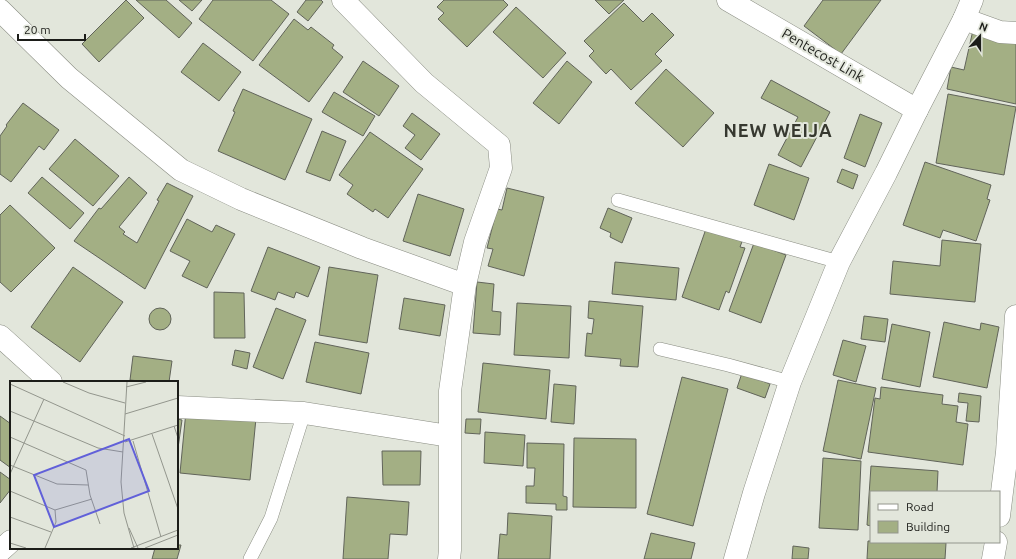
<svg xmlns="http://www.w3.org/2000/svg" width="1016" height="559" font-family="Ubuntu,sans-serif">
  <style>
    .building { fill: #a3af84; stroke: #61645a }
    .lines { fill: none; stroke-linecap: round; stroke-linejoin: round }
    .lane-casing { stroke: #898c82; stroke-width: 14 }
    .street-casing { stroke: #898c82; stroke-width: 23 }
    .secondary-casing { stroke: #898c82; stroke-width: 23 }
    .lane { stroke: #fff; stroke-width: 13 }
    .street { stroke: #fff; stroke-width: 22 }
    .secondary { stroke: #fff; stroke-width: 22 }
    .labels { text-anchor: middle; stroke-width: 4; stroke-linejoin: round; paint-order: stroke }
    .street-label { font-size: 14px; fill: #1c1d19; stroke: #e2e6db }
    .district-label { font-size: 18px; font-weight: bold; letter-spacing: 1px; fill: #36382f; stroke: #e2e6db }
    .inset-road { fill: none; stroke: #93968d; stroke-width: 1 }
    .view { fill: #6160d9; fill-opacity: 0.15; stroke: #6160d9; stroke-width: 2 }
    .inset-edge { fill: none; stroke: #1c1d19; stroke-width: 2 }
  </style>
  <rect width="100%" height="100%" fill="#e2e6db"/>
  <path class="building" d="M126 0 144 18 99 62 82 44Z
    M136 0H166L192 23 179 38Z
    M179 0H202L192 11Z
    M213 0H271L289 14 253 61 199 19Z
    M306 0H321L323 2 308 21 297 12Z
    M444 0H503L508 5 467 47 438 19 444 13 437 7Z
    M595 0H624L609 14Z
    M823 0H881L841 54 804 26Z
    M624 3 643 22 652 13 674 35 655 54 662 61 631 90 611 69 606 74 589 56 594 51 584 41Z
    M516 7 566 53 543 78 493 32Z
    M294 19 308 30 311 27 334 45 332 48 343 57 309 102 259 65Z
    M973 30 1016 39V104L947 89 951 67 964 70Z
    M203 43 241 72 219 101 181 72Z
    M363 61 399 86 379 116 343 92Z
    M567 61 592 82 559 124 533 103Z
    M666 69 714 113 683 147 635 103Z
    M771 80 830 112 801 167 778 155 798 117 761 98Z
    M243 89 312 119 285 180 218 151 235 112 233 111Z
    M334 92 375 116 363 136 322 112Z
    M948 94 1016 107 1004 175 936 163Z
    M23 103 59 130 44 150 39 146 11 182 0 174V136L7 126 6 125Z
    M412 113 440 134 421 160 405 148 415 135 403 126Z
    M860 114 882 123 865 167 844 158Z
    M322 131 346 141 330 181 306 172Z
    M370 132 423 169 388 218 375 209 373 212 347 194 353 185 339 175Z
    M75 139 119 176 93 206 49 169Z
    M925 162 991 185 987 199 990 200 976 241 943 230 940 238 903 225Z
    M769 164 809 178 794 220 754 205Z
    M842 169 858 175 853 189 837 182Z
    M42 177 84 213 70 229 28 193Z
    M129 177 147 193 119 227 125 232 123 234 137 243 159 201 157 200 167 183 193 196 145 289 74 241 99 208 101 209Z
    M507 188 544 197 524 276 488 266 493 249 487 248 497 209 502 210Z
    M418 194 464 209 450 256 403 241Z
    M10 205 55 248 11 292 0 282V215Z
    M608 208 632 218 622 243 610 237 611 233 600 228Z
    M187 219 212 232 216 225 235 234 207 288 182 276 190 261 170 251Z
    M707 226 743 239 740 247 745 248 729 293 726 291 719 310 682 297Z
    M942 240 981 244 975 302 890 294 893 261 940 266Z
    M754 243 786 255 761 323 729 311Z
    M268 247 320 267 308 297 296 292 294 298 278 292 275 300 251 291Z
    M615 262 679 268 676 300 612 294Z
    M73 267 123 302 80 362 31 327Z
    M329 267 378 275 367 343 319 335Z
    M477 282 494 284 492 311 501 312 500 335 473 333Z
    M214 292 244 293 245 338H214Z
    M404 298 445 305 440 336 399 329Z
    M589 301 643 306 638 367 620 366 621 359 585 356 587 333 592 334 594 319 588 318Z
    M517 303 571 306 569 358 514 355Z
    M149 319a11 11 0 1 1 22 0a11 11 0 1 1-22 0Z
    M276 308 306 320 283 379 253 367Z
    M864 316 888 319 885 342 861 339Z
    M944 322 980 330 981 323 999 327 987 388 933 377Z
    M892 324 930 332 920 387 882 379Z
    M843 340 866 346 856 382 833 375Z
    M315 342 369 353 361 394 306 382Z
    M235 350 250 353 247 369 232 365Z
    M133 356 172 361 169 382H149L130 380Z
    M483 363 550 370 546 419 478 412Z
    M742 373 770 384 765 398 737 388Z
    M682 377 728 389 693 526 647 514Z
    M838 380 876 388 861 459 823 451Z
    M554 384 576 386 574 424 551 422Z
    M881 387 943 395 942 404 958 406 956 422 968 424 963 465 868 452 875 398 880 399Z
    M959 393 981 396 979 422 966 421 968 403 958 402Z
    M186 411 256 418 250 480 180 473Z
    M0 416 11 424V468L0 460Z
    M177 419 182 420 177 455Z
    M466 419H481L480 434 465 433Z
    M485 432 525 435 523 466 484 463Z
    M574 438 636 439V508L573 507Z
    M527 443 564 444 563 496 567 497V510H556V504L526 503V486H534L535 468H527Z
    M382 451H421L420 485H383Z
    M823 458 861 461 858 530 819 528Z
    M871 466 938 471 937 492H871V526L867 525Z
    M0 472 11 480V489L0 503Z
    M347 497 409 502 407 535 390 534 388 559H343Z
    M508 513 552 516 550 559H498L500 534 507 535Z
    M651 533 695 543 691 559H644Z
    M868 541H871V542L946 543 945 559H867Z
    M177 545H181L177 559H152L155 548H177Z
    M793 546 809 548 808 559H792Z"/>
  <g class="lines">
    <defs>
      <path id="lane" d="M618 200 839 262
        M660 349 728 365 790 382
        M250 559 271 518 304 413"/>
      <path id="street" d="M343 0 424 83 499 145 501 168 475 242 465 285 450 391V550L449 559
        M728 0 917 110
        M0 10 69 78 181 170 241 199 362 248 465 285
        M964 19 1000 32 1016 33
        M0 336 51 382
        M177 407 304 413 449 436
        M999 516 1007 452 1016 316
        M0 551 11 541
        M993 559 996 542"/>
      <path id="secondary" d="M735 559 754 493 790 382 839 262 886 173 917 110 964 19 972 0"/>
    </defs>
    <use href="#lane" class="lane-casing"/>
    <use href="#street" class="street-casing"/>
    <use href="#secondary" class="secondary-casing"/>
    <use href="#lane" class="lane"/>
    <use href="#street" class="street"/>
    <use href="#secondary" class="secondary"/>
  </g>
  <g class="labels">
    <g class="street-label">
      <text transform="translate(823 55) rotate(30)" y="5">Pentecost Link</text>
    </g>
    <g class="district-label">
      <text x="778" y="137">NEW WEIJA</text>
    </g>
  </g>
  <g transform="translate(10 381)">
    <rect width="168" height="168" fill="#e2e6db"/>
    <path class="inset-road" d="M53 1 79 12 115 22M117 1 111 101 114 132 124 167M0 3 115 55M116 6 136 1M0 30 88 67 113 71M115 33 168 17M164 45 168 57M142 53 168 128M0 56 76 89 80 114 90 143M123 60 151 156M115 61 168 44M0 84 47 103 78 104M0 93 34 18M0 110 45 129 82 118M0 136 41 151M119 147 128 167M0 162 16 167M35 167 46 141 45 129M121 167 168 149M135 167 168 154"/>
    <path class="view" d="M119 58 139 110 44 146 24 94Z"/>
    <rect width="168" height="168" class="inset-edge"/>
  </g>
  <rect x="870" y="491" width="130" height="52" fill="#e2e6db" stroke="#93968d"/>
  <rect x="878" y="504" width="20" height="6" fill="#ffffff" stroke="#93968d"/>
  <text x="906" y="511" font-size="12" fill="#1c1d19">Road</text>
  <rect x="878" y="521" width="20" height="12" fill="#a3af84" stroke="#93968d"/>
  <text x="906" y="531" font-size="12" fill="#1c1d19">Building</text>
  <g transform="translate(980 36) rotate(21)" stroke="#e2e6db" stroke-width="3" paint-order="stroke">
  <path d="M0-3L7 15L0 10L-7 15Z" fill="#1c1d19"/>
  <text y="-6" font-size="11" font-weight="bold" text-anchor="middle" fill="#1c1d19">N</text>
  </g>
  <path d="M18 34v6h67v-6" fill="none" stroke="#1c1d19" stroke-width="2"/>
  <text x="24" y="34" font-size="12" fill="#1c1d19" stroke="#e2e6db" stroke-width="3" paint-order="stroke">20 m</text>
</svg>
